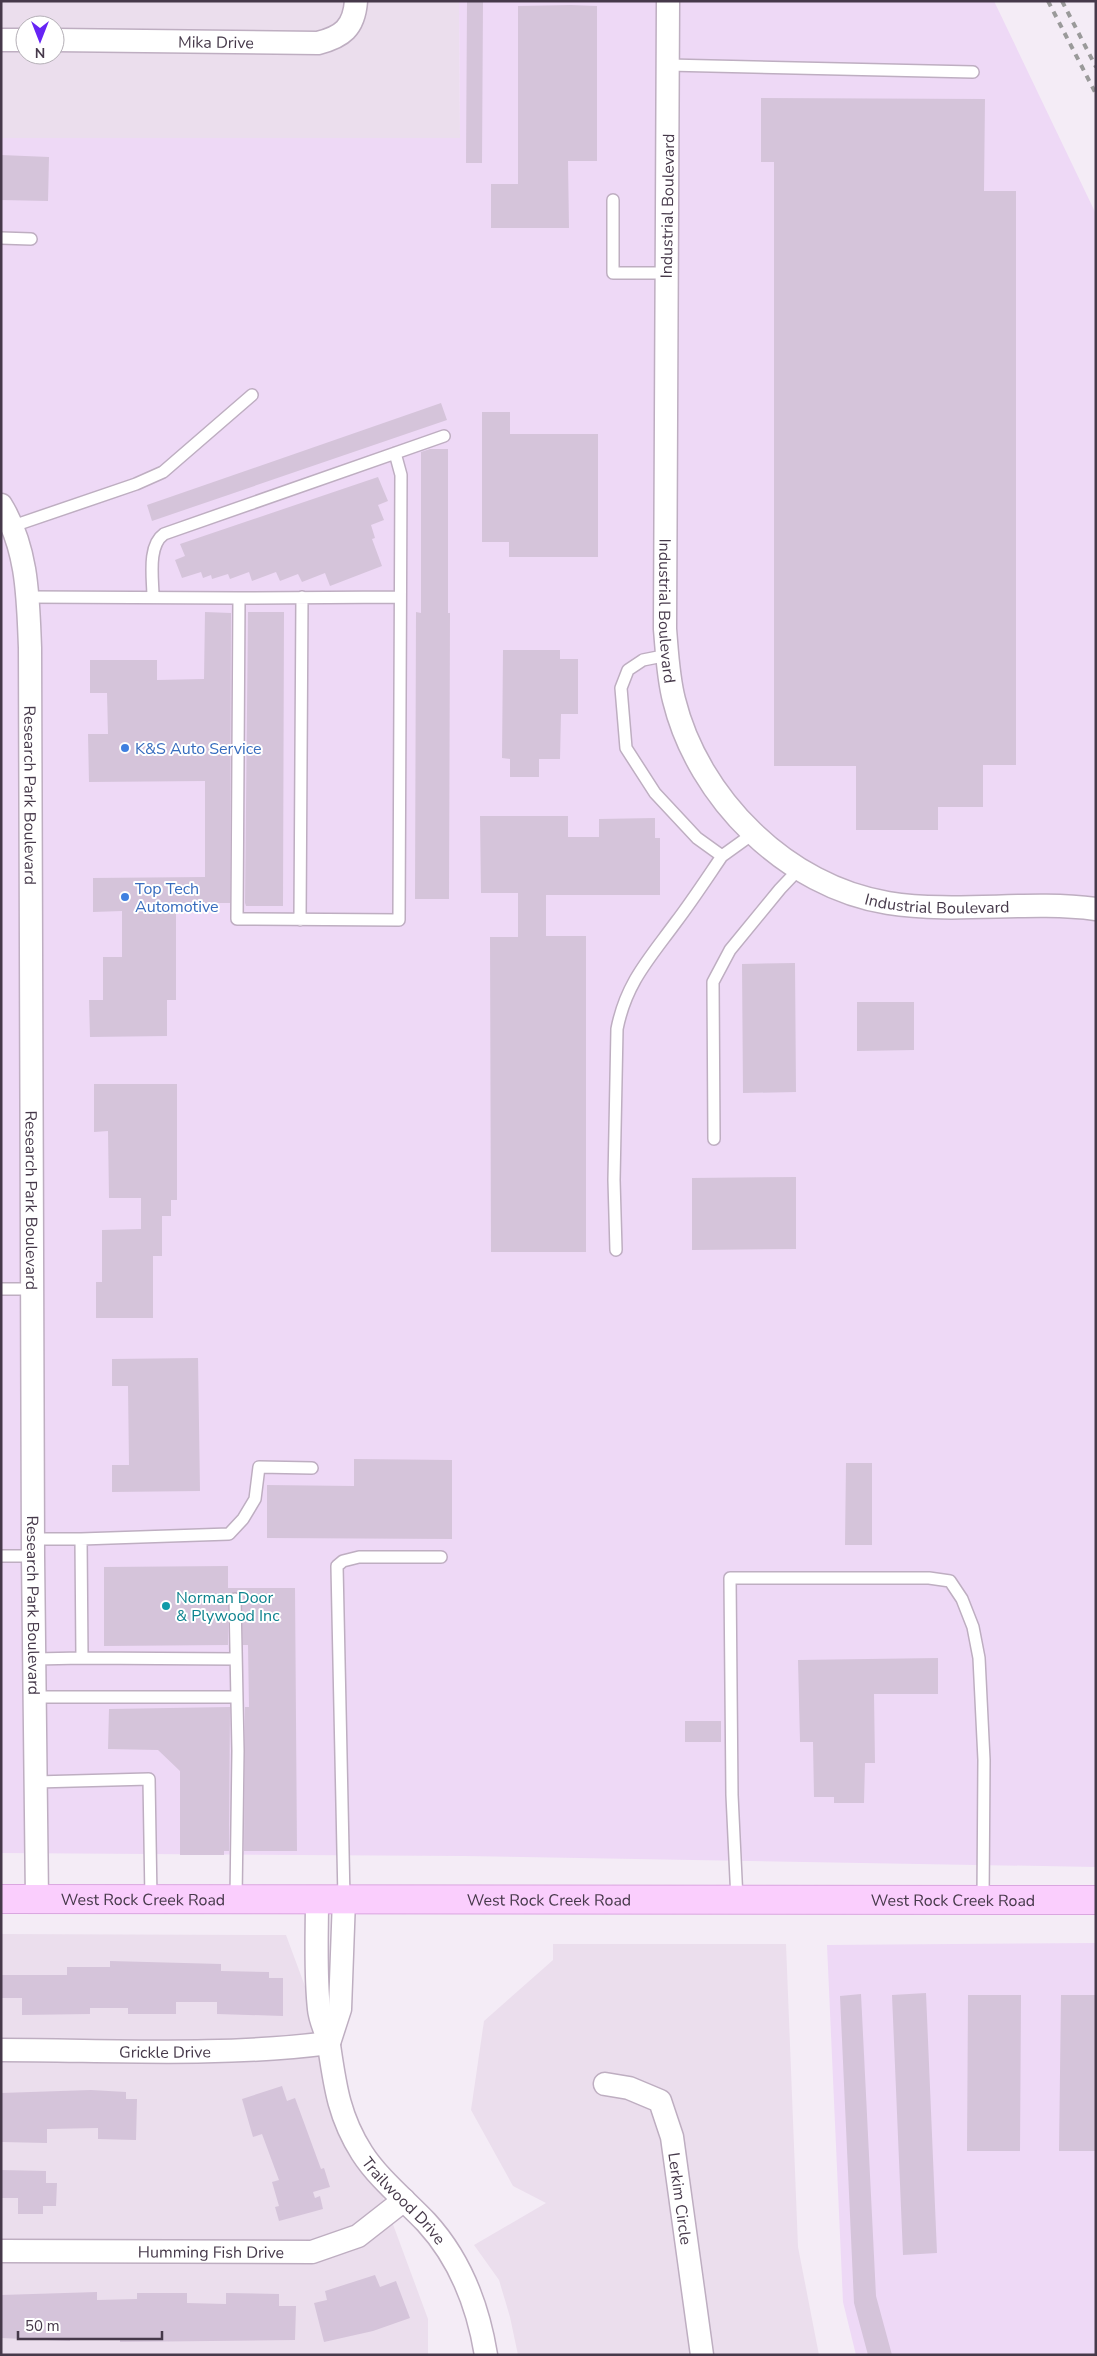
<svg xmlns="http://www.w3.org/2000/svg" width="1097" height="2356" font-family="'Nunito Sans',sans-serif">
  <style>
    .residential { fill: #ebdeed; fill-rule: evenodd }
    .commercial { fill: #eed9f6 }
    .building { fill: #d5c4da }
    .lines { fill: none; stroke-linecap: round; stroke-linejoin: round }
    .service-casing { stroke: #beaec1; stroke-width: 14 }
    .minor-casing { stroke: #beaec1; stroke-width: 25 }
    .secondary-casing { stroke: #daa6e0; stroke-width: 30 }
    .service { stroke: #fff; stroke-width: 11 }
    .minor { stroke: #fff; stroke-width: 22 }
    .secondary { stroke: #facefd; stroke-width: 28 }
    .rail { stroke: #9a9a9a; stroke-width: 4; stroke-dasharray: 6 6; stroke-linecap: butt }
    .shop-dot { fill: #3f7fe0; stroke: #fff; stroke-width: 2 }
    .culture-dot { fill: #0f9aa8; stroke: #fff; stroke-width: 2 }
    .labels { text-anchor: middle; stroke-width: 4; stroke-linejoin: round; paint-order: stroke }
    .street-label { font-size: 16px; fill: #46394a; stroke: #fff }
    .shop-label { font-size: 16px; fill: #366cbe; stroke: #fff; text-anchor: start }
    .culture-label { font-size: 16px; fill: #0d838f; stroke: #fff; text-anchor: start }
  </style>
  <rect width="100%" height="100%" fill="#f4ecf6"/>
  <path class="residential" d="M1 1H459L460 138H1ZM25 25H55V55H25Z
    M1 1934 286 1935 428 2319V2355H1Z
    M553 1944H786L798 2247 819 2355H518L510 2317 499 2280 474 2245 546 2203 513 2186 471 2110 484 2021 553 1960Z"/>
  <path class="commercial" d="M459 1H994L1096 214V1867L464 1856 1 1853V138H460Z
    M1096 1943V2355H856L843 2302 827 1945Z"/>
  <path class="building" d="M467 1H483L482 163H466Z
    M571 5 597 6V161H568L569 228H491V184H518V6Z
    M761 98 985 99 984 191H1016V765H983V807H938V830H856V766H774V162H761Z
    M1 155 49 157 48 201 1 200Z
    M441 403 447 420 152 521 147 505Z
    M482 412H510V434H598V557H509V542H482Z
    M430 449H448V613H450L449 899H415L416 612 421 613V452Z
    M378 477 388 501 378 505 384 520 371 525 375 538 372 539 382 566 330 586 325 573 302 582 298 574 280 581 276 572 252 581 249 572 230 579 228 574 212 579 211 575 203 578 201 572 182 578 175 560 185 556 180 544Z
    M205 612 231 613 230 903H176V1000H167V1036L90 1037 89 1000H103V957H122V911L93 912V878L205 877V781L89 782 88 734H108L107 693H90V660H157V680L204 679Z
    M248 612H284L283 906H246L245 903Z
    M503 650H560V659H578V714H561L560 759H539V777H510V759L502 758Z
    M480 816H568V837H599V819L655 818V838H660V895H546V936H586V1252H491L490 937H518V893H481Z
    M795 963 796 1092 743 1093 742 964Z
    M857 1002H914V1050L857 1051Z
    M94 1084H177V1200H171V1216H162V1256H153V1318H96V1282H102V1230L141 1229V1198H109L108 1131 94 1132Z
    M796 1177V1249L692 1250V1178Z
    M198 1358 200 1491 112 1492V1465H129L128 1386H112V1359Z
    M354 1459 452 1460V1539L267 1538V1485L354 1486Z
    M846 1463H872V1545H845Z
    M228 1566V1588H295L297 1851H244L245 1707H249L248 1645H243L241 1595 234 1592 228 1596V1645L104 1646V1567Z
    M938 1658V1694H874L875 1763H865L864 1803H834V1797H814L813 1742H800L798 1660Z
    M230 1707 229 1851H224V1855H180V1771L158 1750 108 1749 109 1709Z
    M685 1721H721V1742H685Z
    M110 1961 221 1964V1971L269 1972V1978H283V2016L217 2014V2002H176V2014H128V2008H90V2014L22 2015V1998H1V1975H67V1967H110Z
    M926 1993 937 2253 903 2255 892 1995Z
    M861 1994 876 2296 892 2355H868L854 2303 840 1996Z
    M968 1995H1021L1020 2151H967Z
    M1061 1995H1096V2151H1059Z
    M282 2086 287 2101 295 2098 321 2169 324 2168 330 2187 313 2192 315 2198 320 2196 323 2209 279 2221 275 2207 279 2206 272 2182 279 2180 262 2134 253 2137 242 2099Z
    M91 2090 126 2092V2099H137L136 2140 98 2139V2128L47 2129V2143L1 2142V2093Z
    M1 2170 46 2171V2183H57L56 2206H43V2214H18V2198H1Z
    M375 2275 380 2287 396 2281 410 2318 373 2331 324 2342 314 2303 327 2300 325 2291Z
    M97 2292V2300L137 2299V2293H187V2303L226 2304V2293L279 2294V2306H296L295 2340 120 2342V2339H70V2341L1 2338V2295Z"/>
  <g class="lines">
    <defs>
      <path id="service" d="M668 65 973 72
        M613 200V273H666
        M1 238 31 239
        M13 526 136 484 163 472 252 395
        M28 597 239 598 237 919 399 920 401 475 395 453
        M153 597C153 579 147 546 164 534L444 436
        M239 598 400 597
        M668 655 643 660 628 670 621 688 626 748 655 793 697 838 722 856 754 833
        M300 920 302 597
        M714 1139 713 982 730 950 780 889 799 869
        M616 1250 614 1180 617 1029C626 983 649 959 676 922 692 901 707 878 722 856
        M1 1289H33
        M33 1539H81
        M1 1556H33
        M235 1599 238 1751 236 1899
        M35 1659 82 1658
        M236 1659 82 1658 81 1539 229 1534 243 1519 255 1499 259 1467 312 1468
        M35 1697H237
        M36 1782 149 1779 151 1899
        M344 1899 337 1566 343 1561 359 1557H441
        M737 1900 732 1795 730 1578H929L950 1581 962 1599 973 1627 979 1658 984 1760 983 1900"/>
      <g id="minor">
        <path id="s1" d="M668 1 665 629C667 652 668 677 674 700 698 798 787 887 888 903 957 914 1027 900 1096 909"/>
        <path d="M1 40H25"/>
        <path id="s2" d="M55 40 318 43C342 37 354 28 356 1"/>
        <path id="s3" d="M1 505C28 549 28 598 30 648L33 1556 37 1900"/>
        <path id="s4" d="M317 1899C317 1935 315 1972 319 2009 320 2021 327 2033 329 2045 335 2086 339 2117 362 2153 378 2178 405 2200 426 2222 460 2259 478 2306 486 2355"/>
        <path d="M329 2043 340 2009 344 1899"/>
        <path id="s5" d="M1 2050C110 2050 220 2057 329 2043"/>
        <path id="s6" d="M605 2084 629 2088 660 2101 672 2137 702 2355"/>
        <path id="s7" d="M1 2251 312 2252 358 2236 404 2200"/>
      </g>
      <g id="secondary">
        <path id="s8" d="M1 1899 1096 1900"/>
      </g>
    </defs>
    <use href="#service" class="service-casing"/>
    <use href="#minor" class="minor-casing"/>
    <use href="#secondary" class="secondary-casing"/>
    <use href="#service" class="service"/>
    <use href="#minor" class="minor"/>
    <use href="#secondary" class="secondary"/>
    <path class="rail" d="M1048 1 1096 94
      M1062 1 1096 67"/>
  </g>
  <g class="shop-dot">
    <circle cx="125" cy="748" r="5"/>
    <circle cx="125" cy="897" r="5"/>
  </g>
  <circle class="culture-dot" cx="166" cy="1606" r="5"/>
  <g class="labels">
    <g class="street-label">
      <text dy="6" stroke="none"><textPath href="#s2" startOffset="161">Mika Drive</textPath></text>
      <text transform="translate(667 206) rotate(-89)" y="6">Industrial Boulevard</text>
      <text dy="6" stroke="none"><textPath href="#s1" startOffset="610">Industrial Boulevard</textPath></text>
      <text dy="6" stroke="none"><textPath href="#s3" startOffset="295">Research Park Boulevard</textPath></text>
      <text dy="6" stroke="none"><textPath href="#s1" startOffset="1060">Industrial Boulevard</textPath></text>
      <text dy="6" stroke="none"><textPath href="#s3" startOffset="700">Research Park Boulevard</textPath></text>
      <text dy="6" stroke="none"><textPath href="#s3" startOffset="1105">Research Park Boulevard</textPath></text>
      <text dy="6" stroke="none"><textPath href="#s8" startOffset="142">West Rock Creek Road</textPath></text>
      <text dy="6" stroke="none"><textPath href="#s8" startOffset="548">West Rock Creek Road</textPath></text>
      <text dy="6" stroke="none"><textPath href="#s8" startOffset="952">West Rock Creek Road</textPath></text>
      <text dy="6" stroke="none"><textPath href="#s5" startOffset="164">Grickle Drive</textPath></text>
      <text dy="6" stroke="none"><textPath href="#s6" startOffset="158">Lerkim Circle</textPath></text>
      <text dy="6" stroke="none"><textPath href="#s4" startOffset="325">Trailwood Drive</textPath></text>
      <text dy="6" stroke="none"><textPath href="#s7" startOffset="210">Humming Fish Drive</textPath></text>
    </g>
    <g class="shop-label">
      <text x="135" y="754">K&amp;S Auto Service</text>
      <text x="135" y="894">Top Tech<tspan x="135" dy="18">Automotive</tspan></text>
    </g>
    <g class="culture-label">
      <text x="176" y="1603">Norman Door<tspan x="176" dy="18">&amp; Plywood Inc</tspan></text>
    </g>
  </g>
  <rect width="1097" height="2356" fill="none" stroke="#46394a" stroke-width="5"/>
  <g transform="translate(40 40) rotate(180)"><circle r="24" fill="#ffffff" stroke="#b5b0b7"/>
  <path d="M0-4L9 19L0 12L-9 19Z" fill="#6624f5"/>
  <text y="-8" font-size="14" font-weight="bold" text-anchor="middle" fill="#46394a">N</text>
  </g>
  <path d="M18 2331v8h144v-8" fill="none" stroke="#46394a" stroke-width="2.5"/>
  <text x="25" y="2331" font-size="15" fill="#46394a" stroke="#ffffff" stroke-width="4" paint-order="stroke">50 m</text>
</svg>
